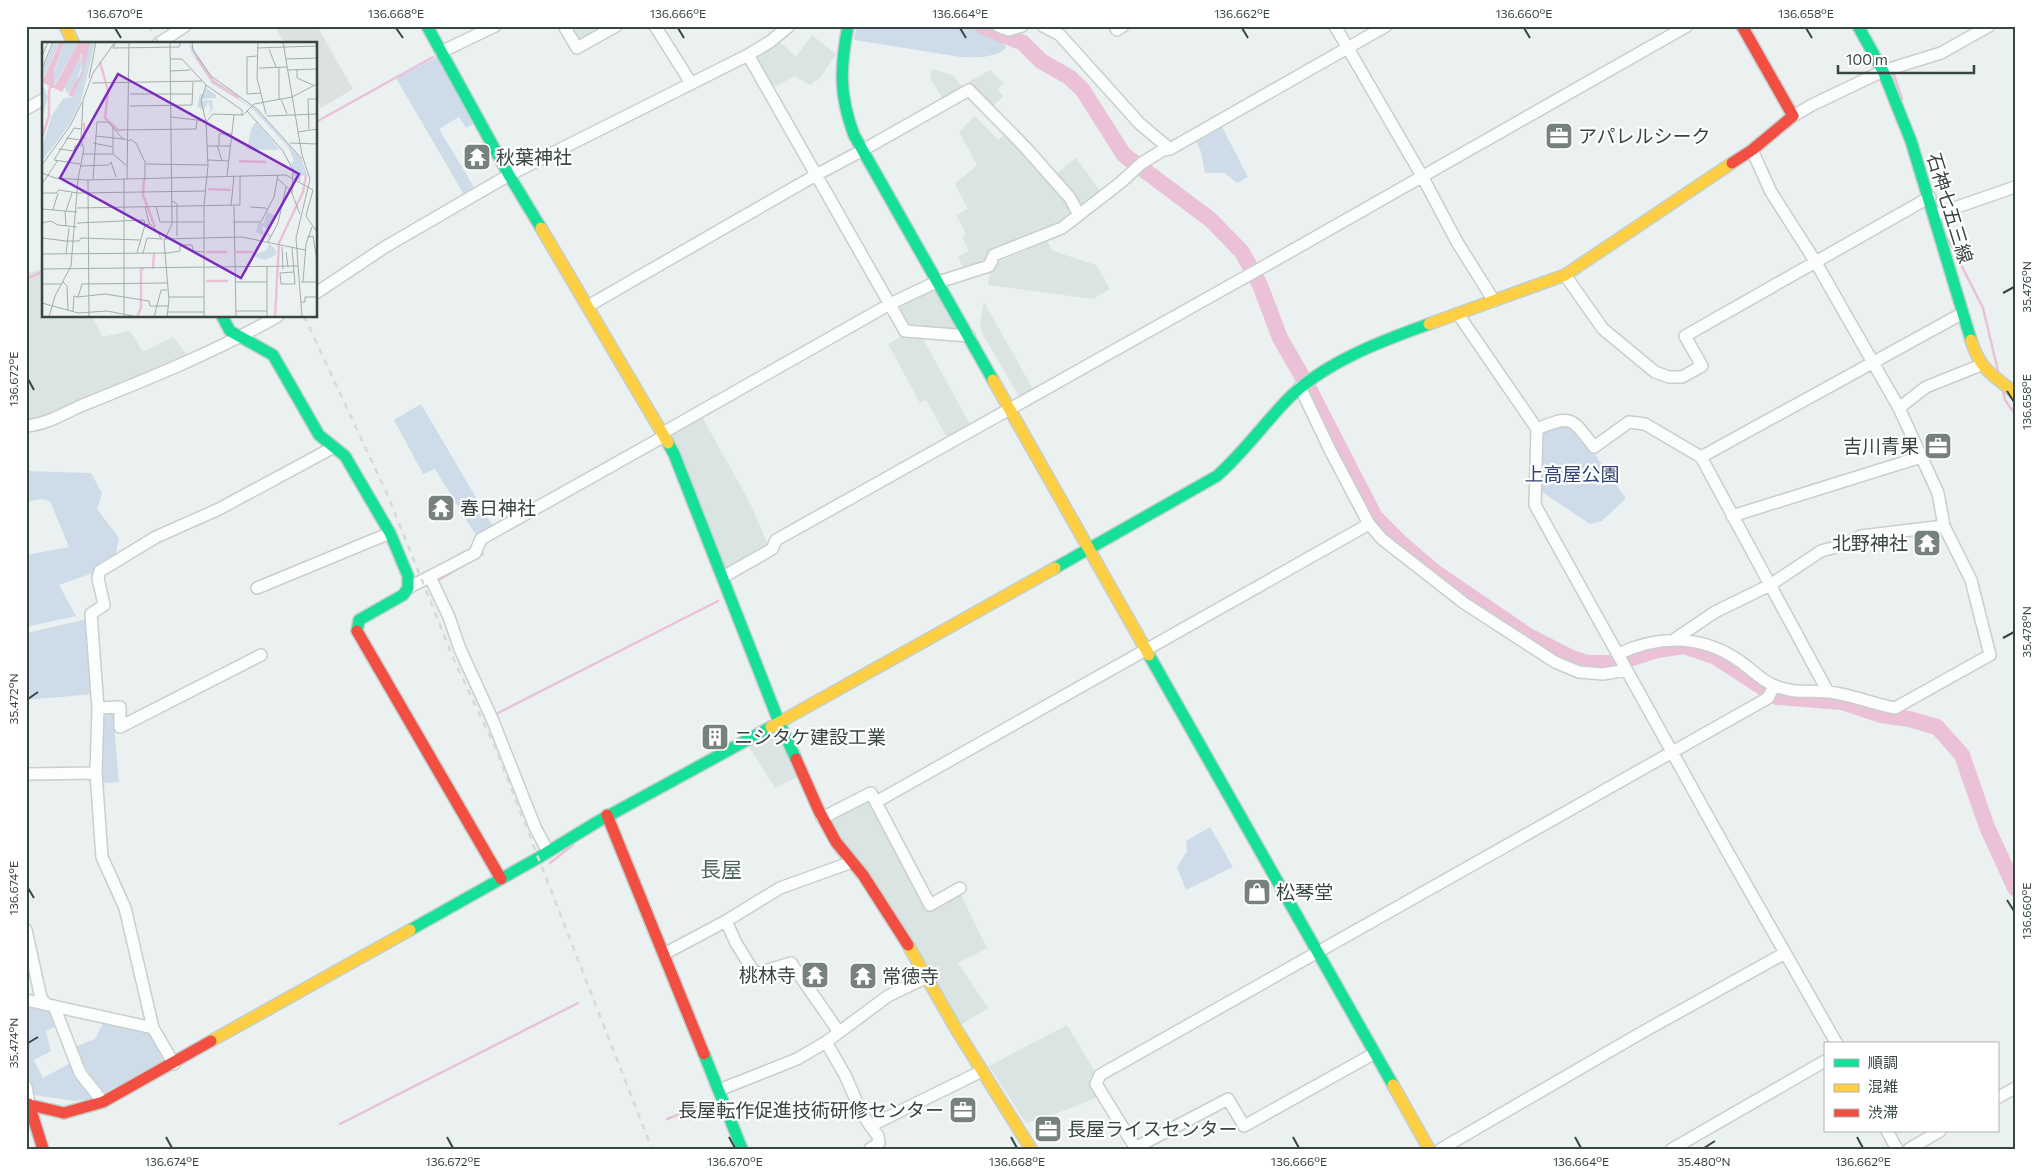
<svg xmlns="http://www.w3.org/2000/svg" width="2041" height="1175" font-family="Commissioner,'Noto Sans JP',sans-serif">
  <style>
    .residential { fill: #dae4e2 }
    .industrial { fill: #dbe2e0 }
    .education { fill: #d8e7e3 }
    .green { fill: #cedce9 }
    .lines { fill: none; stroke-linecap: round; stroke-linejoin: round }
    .stream { stroke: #eac1d6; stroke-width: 2.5 }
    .river { stroke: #eac1d6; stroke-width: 16 }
    .street-casing { stroke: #c9cfce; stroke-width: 14 }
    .fast-casing { stroke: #c3cfcd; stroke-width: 14 }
    .slow-casing { stroke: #c3cfcd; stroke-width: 14 }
    .jam-casing { stroke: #c3cfcd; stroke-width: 14 }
    .street { stroke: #fcfdfd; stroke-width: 11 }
    .fast { stroke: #16e098; stroke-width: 11 }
    .slow { stroke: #ffcf43; stroke-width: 11 }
    .jam { stroke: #f24e42; stroke-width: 11 }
    .rail { stroke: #d8d9d9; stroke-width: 2.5; stroke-dasharray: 6 6; stroke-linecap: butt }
    .ticks { fill: none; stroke: #384642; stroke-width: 2 }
    .labels { text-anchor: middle; stroke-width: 4.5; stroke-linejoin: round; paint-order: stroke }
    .poi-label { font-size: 19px; fill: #384642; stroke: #fff; text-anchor: start }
    .street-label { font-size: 19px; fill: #384642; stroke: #fff }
    .park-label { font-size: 19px; fill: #314473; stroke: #fff }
    .quarter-label { font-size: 21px; fill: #516860; stroke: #fff }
    .inset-river { fill: none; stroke: #eac1d6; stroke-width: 2.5 }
    .inset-road { fill: none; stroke: #a3adaa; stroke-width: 1 }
    .view { fill: #7b2cbf; fill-opacity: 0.15; stroke: #7b2cbf; stroke-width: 2.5 }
    .inset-edge { fill: none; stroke: #384642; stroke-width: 2.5 }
    .neatline { fill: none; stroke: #384642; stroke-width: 2 }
    .ticks-label { font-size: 12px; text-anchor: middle; fill: #384642 }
  </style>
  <rect width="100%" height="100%" fill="#ebf1f0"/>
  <path class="residential" d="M812 35 836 54 821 77 810 85 795 76 770 89 752 56 777 39 796 57Z
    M932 69 952 75 962 86 960 89 943 99 930 78Z
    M990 70 1003 83 997 89 1004 96 992 107 968 82Z
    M975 116 998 140 1007 132 1049 180 1076 158 1101 192 1060 226 987 264 965 271 958 257 969 251 962 237 966 234 956 215 968 209 955 184 977 165 959 132Z
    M1047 241 1053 251 1096 265 1110 289 1093 299 988 285 991 265Z
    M44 268V316H92L102 337 130 331 143 352 173 337 192 361 26 426V274Z
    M934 287 959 332 906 328 895 305Z
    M984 302 1034 391 1020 398 982 333 980 323Z
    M904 335 922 337 971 426 950 438 945 434 926 400 920 403 888 344Z
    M701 415 750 503 769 547 724 573 666 434Z
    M775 729 799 776 775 788 748 745Z
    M870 800 929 909 956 894 961 895 987 948 958 963 988 1008 962 1024H958L851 858 828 819Z
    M1067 1025 1096 1073 1089 1079 1101 1096 1055 1114 1026 1123 989 1066Z"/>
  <path class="industrial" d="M275 26H317L353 89 321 108 316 99V44H285Z"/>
  <path class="education" d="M570 26H607L582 41 577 40Z"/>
  <path class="green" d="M857 26H975L984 29 1004 41 1006 48C996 58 974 58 961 57L854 40Z
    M437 57 473 124 466 128 459 117 439 129 477 192 466 198 396 78Z
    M1220 123 1248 177 1237 183 1225 173H1205L1201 152 1195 138Z
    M421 404 494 528 477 537 435 469 423 474 394 420Z
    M1561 424 1576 428 1626 498 1602 521 1590 524 1539 490 1543 437 1545 431Z
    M26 471 91 473 102 493 97 509 119 538 115 558 93 573 59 585 76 616 26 627V555L69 547 50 501 41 499 26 502Z
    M88 619 94 694 26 700V633Z
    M104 712H113L119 782 100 783 101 716Z
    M1210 827 1233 867 1186 890 1177 867 1187 851 1186 841Z
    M26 1005 50 1011 57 1026 46 1031 51 1051 34 1060 43 1078 72 1062 96 1098 75 1101 34 1095 26 1077Z
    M105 1019 151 1032 163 1062 100 1095 75 1047 95 1039Z"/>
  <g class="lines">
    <path class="stream" d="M1893 72 1902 99
      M316 122 433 57
      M1948 239 1983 308 1998 371
      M26 279 44 271
      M2003 391 2005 400 2015 414
      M477 557 483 554
      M437 581 464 565
      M494 715 718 601
      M550 863 573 845
      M667 1119 711 1102
      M340 1124 578 1003"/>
    <path class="river" d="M982 26 1023 43 1041 61 1069 77 1082 89 1124 155 1211 220 1242 252 1260 285 1280 338 1306 383 1375 517 1401 543 1435 572 1527 635 1574 659 1588 663H1616L1657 650 1684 646 1716 657 1777 697 1842 702 1881 715 1909 719 1937 727 1962 755 1987 827 2015 888"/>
    <defs>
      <path id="street" d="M564 26 577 48 616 26
        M655 26 691 83
        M998 26 1009 30 1022 26
        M1043 26 1060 35 1140 124 1170 149
        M1115 26 1117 30 1123 26
        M1335 26 1422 176 1457 242 1494 301
        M158 44 185 26
        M441 52 495 26
        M748 55 905 331 969 336
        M26 109 44 99
        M1793 116 1812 105 1883 71 1941 53 1989 26
        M1934 215 2015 187
        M1565 275 1603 329 1655 372 1669 377H1682L1702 366 1685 336 1930 197
        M316 293 385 247 509 175 748 55 771 41 789 26
        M588 306 816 175 863 150 969 90 1025 147 1070 198 1079 215
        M1458 314 1537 429 1535 505 1727 851 1837 1044
        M1300 387 1330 450 1369 524 1382 539 1464 603 1555 662 1579 672 1603 674 1626 670
        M1899 408 1926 387 1981 365
        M26 426C48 424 64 413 83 405 150 378 215 352 278 316
        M1537 429C1572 414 1572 418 1594 447L1629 422 1645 424 1701 457 1828 692
        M1701 457 1963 313
        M1732 516 1921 457
        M430 577 449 617 460 649 493 721 535 827 548 852
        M723 577 772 549 776 540 1263 267 1687 26
        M257 588 390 533
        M408 588 475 553 481 539 661 438 666 431 890 304 932 284 989 266 994 255 1062 228 1120 183 1142 163 1163 150 1170 149 1386 26
        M1675 639 1715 612 1770 585 1821 551 1843 545 1861 536 1944 526
        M1618 654C1659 635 1702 634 1741 662 1752 670 1762 681 1775 686 1796 694 1808 690 1828 692 1850 694 1873 704 1895 708L1990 655 1971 580 1944 526 1938 493 1899 408 1815 261 1771 192 1752 150
        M98 708 120 707V727L261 655
        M26 774 96 773
        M876 802 1369 524
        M822 818 871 793 930 905 960 888
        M726 921 736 943 755 974 791 963 839 1032
        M26 930 41 998 46 1004
        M664 954 726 921 780 888 852 862
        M26 1000 153 1028
        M54 1006 80 1073 103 1102
        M826 1042 845 1075 862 1114 878 1136 879 1143 870 1149
        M174 1064 153 1028 125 908 102 857 96 773 98 708 91 614 104 605 98 578 100 571 156 537 219 509 334 447
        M26 1087 29 1104
        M719 1090 797 1059 826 1042 888 996 927 977
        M1997 1098 2015 1088
        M870 1126 982 1071
        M1887 1131 1897 1149
        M1135 1147 1096 1084 1100 1075 1768 698 1774 686
        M1133 1149 1228 1099 1244 1126 1375 1053
        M1441 1149 1641 1033 1785 953
        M1672 1149 1825 1061
        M1909 1149 1940 1131"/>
      <path id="fast" d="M427 26 509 175 541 228
        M848 26C840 68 839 95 854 135L993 380
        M1858 26 1883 71 1911 141 1971 340
        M222 316 230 331 273 355 319 435 345 456 390 533 408 576V588L403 595 359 620 357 631
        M668 443 674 454 779 722 796 759
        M1055 568 1217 476C1243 453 1263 425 1287 400 1323 363 1381 341 1429 324
        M1149 655 1393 1085
        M410 930 538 858 597 822 771 727
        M704 1054 742 1149"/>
      <path id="slow" d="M65 26 74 44
        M541 228 668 443
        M1429 324 1565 275 1732 163
        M1971 340C1980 370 1992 374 2015 393
        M993 380 1149 655
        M771 727 1055 568
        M908 945 956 1029 1031 1149
        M211 1041 410 930
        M1393 1085 1429 1149"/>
      <path id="jam" d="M1732 163 1752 150 1793 116 1742 26
        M357 631 501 879
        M796 759 819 811 836 842 863 875 908 945
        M607 815 704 1054
        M26 1104 64 1113 103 1102 211 1041
        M29 1104 43 1149"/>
    </defs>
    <use href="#street" class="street-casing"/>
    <use href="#fast" class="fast-casing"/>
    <use href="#slow" class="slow-casing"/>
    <use href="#jam" class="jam-casing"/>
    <use href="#street" class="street"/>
    <use href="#fast" class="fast"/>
    <use href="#slow" class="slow"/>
    <use href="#jam" class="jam"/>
    <path class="rail" d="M149 26 159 44
      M304 316 388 496 454 660 495 747 652 1149"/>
  </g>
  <path class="ticks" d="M115 28 121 38M396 28 403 38M678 28 684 38M960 28 966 38M1242 28 1248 38M1524 28 1530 38M1806 28 1812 38M2003 293 2014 287M28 379 34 390M2007 391 2014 402M2003 638 2014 632M28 699 38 692M28 888 34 898M2007 900 2014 911M28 1043 38 1037M166 1137 172 1148M447 1137 453 1148M729 1137 735 1148M1011 1137 1017 1148M1293 1137 1299 1148M1575 1137 1581 1148M1857 1137 1863 1148M1704 1148 1715 1141"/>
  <defs>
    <symbol id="office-square" viewBox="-11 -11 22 22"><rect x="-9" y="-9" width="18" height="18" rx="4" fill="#77827f" stroke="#fff"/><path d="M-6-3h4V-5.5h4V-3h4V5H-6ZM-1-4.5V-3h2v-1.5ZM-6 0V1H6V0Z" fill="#fff"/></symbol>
    <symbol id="temple-square" viewBox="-11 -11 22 22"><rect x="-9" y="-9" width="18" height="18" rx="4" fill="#77827f" stroke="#fff"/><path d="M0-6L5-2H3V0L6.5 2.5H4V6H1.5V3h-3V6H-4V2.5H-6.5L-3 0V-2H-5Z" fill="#fff"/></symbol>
    <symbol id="building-square" viewBox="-11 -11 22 22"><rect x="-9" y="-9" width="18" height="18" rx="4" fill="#77827f" stroke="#fff"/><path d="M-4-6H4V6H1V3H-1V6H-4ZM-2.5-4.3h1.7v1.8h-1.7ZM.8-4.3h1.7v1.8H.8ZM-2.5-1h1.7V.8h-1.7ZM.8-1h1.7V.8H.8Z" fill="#fff"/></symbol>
    <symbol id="shop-square" viewBox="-11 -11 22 22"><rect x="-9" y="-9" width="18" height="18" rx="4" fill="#77827f" stroke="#fff"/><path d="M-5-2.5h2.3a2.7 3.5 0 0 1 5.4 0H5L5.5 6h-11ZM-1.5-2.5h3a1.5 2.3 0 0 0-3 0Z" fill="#fff"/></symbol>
  </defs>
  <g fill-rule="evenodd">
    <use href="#office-square" x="1543" y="120" width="32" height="32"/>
    <use href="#temple-square" x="461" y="141" width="32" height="32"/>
    <use href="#office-square" x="1922" y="430" width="32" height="32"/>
    <use href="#temple-square" x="425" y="492" width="32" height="32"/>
    <use href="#temple-square" x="1911" y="527" width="32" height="32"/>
    <use href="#building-square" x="699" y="721" width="32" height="32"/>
    <use href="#shop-square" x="1241" y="876" width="32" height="32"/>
    <use href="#temple-square" x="799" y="959" width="32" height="32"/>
    <use href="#temple-square" x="847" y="960" width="32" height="32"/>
    <use href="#office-square" x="947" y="1094" width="32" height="32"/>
    <use href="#office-square" x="1032" y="1113" width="32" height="32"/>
  </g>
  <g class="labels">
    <g class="poi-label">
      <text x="1578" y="143">アパレルシーク</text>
      <text x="496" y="164">秋葉神社</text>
      <text x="1919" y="453" text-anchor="end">吉川青果</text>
      <text x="460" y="515">春日神社</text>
      <text x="1908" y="550" text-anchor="end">北野神社</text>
      <text x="734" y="744">ニシタケ建設工業</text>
      <text x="1276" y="899">松琴堂</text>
      <text x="796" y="982" text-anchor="end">桃林寺</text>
      <text x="882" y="983">常徳寺</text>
      <text x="944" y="1117" text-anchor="end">長屋転作促進技術研修センター</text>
      <text x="1067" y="1136">長屋ライスセンター</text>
    </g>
    <g class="street-label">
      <text transform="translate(1950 208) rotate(73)" y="7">石神七五三線</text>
    </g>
    <g class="park-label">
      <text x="1572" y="481">上高屋公園</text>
    </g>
    <g class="quarter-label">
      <text x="721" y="877">長屋</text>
    </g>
  </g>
  <g transform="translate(42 42)">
    <rect width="275" height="275" fill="#ebf1f0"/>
    <path d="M12 0H18L0 38V30ZM22 0H37L11 45V34ZM48 0H53L39 59 27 83 0 119V106L10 73 21 57 31 55ZM147 0 173 40 216 69 260 118 265 133 259 134V140L253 137 249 121 252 119 246 105 209 65 170 42 149 9ZM41 13V28L39 25 33 44 25 52 22 44 32 21ZM0 42 6 55 0 76ZM164 46 174 53V56L161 57 159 59 170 58 171 67 165 74 169 67 166 60 162 68 155 65 158 52H162ZM214 80 238 108 205 107 209 87ZM225 170 233 173 226 191 230 193 226 197 225 186 220 184 222 194 214 190 216 181H222ZM227 201 234 208V213L224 218 213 215V212L225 208Z" fill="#cedce9"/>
    <path d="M18 0H22L12 29V45L37 0H48L41 30 31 55 26 53 41 28 40 11 20 50 0 40Z" fill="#eac1d6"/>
    <path class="inset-river" d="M154 15 171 39 197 56M58 20 66 49 63 76 77 89M0 96 7 74V50L8 45 16 44M42 97V81M197 119 224 120M102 136 101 153 113 185M166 147 189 148M164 210H185M194 210H211M111 227 112 211M164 239H186M95 275 99 266V227H102M233 275 237 201 261 150 264 133"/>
    <path class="inset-road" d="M150 0 151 8 169 34 215 67 260 117M216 0 215 36 224 72M241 0 260 113 268 137 254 196 260 275M274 0 275 28M73 2 71 6 137 5 139 0M215 6 274 4M227 7 234 25M0 14 6 0M215 14 205 15V52L219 51M128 17H140L164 43 200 68V73M244 17 275 16M237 25V57M217 26 245 25M0 27 11 0M255 27V36L271 43M246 28 275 27M129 29 148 28M47 36 54 0M50 41 160 39M164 43 159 59 164 80M88 52H150M250 55 275 42M239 57 245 72M88 64 150 63 151 40M205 69 241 109 251 128 250 151M225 74 275 72M129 75 163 79M71 85V112L84 123M267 87 266 57H275M76 88 154 87 155 79M256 90 275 87M53 94 82 97M24 96 39 98M88 97 94 101 103 120V138M51 101 71 105M248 101 275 102M175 103 180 119M177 103V92H190M165 104H189M17 107 32 109 33 104 40 103M41 112H71M166 118 187 119M38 122 12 118 32 86 39 87M104 122 166 123M0 123 28 84 40 60M38 124 66 123 69 120 74 135M0 131 13 136 44 138 244 133 271 148 264 174 275 190M185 134 192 73M82 136V275M51 137 55 80H66L80 96 88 99M85 137 87 0M236 137 249 149 258 172M46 138 47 275M0 142 16 118M0 151H14L17 148 36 151 163 149M130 159 135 162V194M114 164 118 180H162M189 164 192 134M192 164 194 275M103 165 107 181 116 190 119 197M208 165 224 166 225 168M35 166 198 163V134M0 167 35 170M11 168 16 151M23 169 24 184M24 169 30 151M191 180H219L232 155 236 133M0 181 9 179 16 183 35 185M35 181 102 178 103 183 108 182M265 195 271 194 275 219M0 196 24 199H37L39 196 98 198M122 197 200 195 263 208M226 200 236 181 244 145M240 205 241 227M250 206 253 242H239L238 231 252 230M244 210 246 225M95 211 103 183M101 211 105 196 121 197M0 212 126 211 138 209V204L142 203H150L151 209 162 210M24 212 27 186M225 225V275M0 227 256 224M21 240 25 244 26 268M194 240H225M259 240H275M261 240 264 202 270 185M0 242H19M36 255 63 252 107 259 108 264H127M127 255H162M259 260H263V255H275M0 261 36 271 65 269 96 275M31 269 32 254 36 255 40 242 125 241M194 269H225M126 270H162M7 275 13 254 29 224 36 137 42 107 39 98 41 58 51 31 73 0M112 275 119 248H125M125 275 127 258 122 199 130 182 128 0M162 275V163L166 124 164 80 171 72 201 73 212 62 250 55"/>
    <path class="view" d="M76 32 257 132 199 236 18 136Z"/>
    <rect width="275" height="275" class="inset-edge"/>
  </g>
  <rect width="2041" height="1175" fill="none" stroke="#ffffff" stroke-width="55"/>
  <rect x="1824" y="1042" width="175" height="90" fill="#ffffff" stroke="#afb5b3"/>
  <rect x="1834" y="1059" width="25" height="8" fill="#16e098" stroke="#afb5b3"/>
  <text x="1868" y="1068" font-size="15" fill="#384642">順調</text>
  <rect x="1834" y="1084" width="25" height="8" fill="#ffcf43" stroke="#afb5b3"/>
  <text x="1868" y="1092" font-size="15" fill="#384642">混雑</text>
  <rect x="1834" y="1109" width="25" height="8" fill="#f24e42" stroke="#afb5b3"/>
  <text x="1868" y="1118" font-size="15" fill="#384642">渋滞</text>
  <path d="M1838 65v8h136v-8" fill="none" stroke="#384642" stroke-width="2.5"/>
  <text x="1846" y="65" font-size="15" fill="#384642" stroke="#ffffff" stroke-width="4" paint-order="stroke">100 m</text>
  <rect x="28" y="28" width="1986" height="1120" class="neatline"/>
  <g class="ticks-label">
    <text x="115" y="18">136.670°E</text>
    <text x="396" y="18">136.668°E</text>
    <text x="678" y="18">136.666°E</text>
    <text x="960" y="18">136.664°E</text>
    <text x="1242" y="18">136.662°E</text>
    <text x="1524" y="18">136.660°E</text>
    <text x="1806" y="18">136.658°E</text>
    <text transform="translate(2027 287) rotate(-90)" y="4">35.476°N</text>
    <text transform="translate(14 379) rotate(-90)" y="4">136.672°E</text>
    <text transform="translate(2027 402) rotate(-90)" y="4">136.658°E</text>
    <text transform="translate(2027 632) rotate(-90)" y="4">35.478°N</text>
    <text transform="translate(14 699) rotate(-90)" y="4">35.472°N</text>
    <text transform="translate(14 888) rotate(-90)" y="4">136.674°E</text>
    <text transform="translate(2027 911) rotate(-90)" y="4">136.660°E</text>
    <text transform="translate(14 1043) rotate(-90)" y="4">35.474°N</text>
    <text x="172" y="1166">136.674°E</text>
    <text x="453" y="1166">136.672°E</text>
    <text x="735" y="1166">136.670°E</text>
    <text x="1017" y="1166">136.668°E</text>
    <text x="1299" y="1166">136.666°E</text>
    <text x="1581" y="1166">136.664°E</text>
    <text x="1704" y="1166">35.480°N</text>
    <text x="1863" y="1166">136.662°E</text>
  </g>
</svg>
